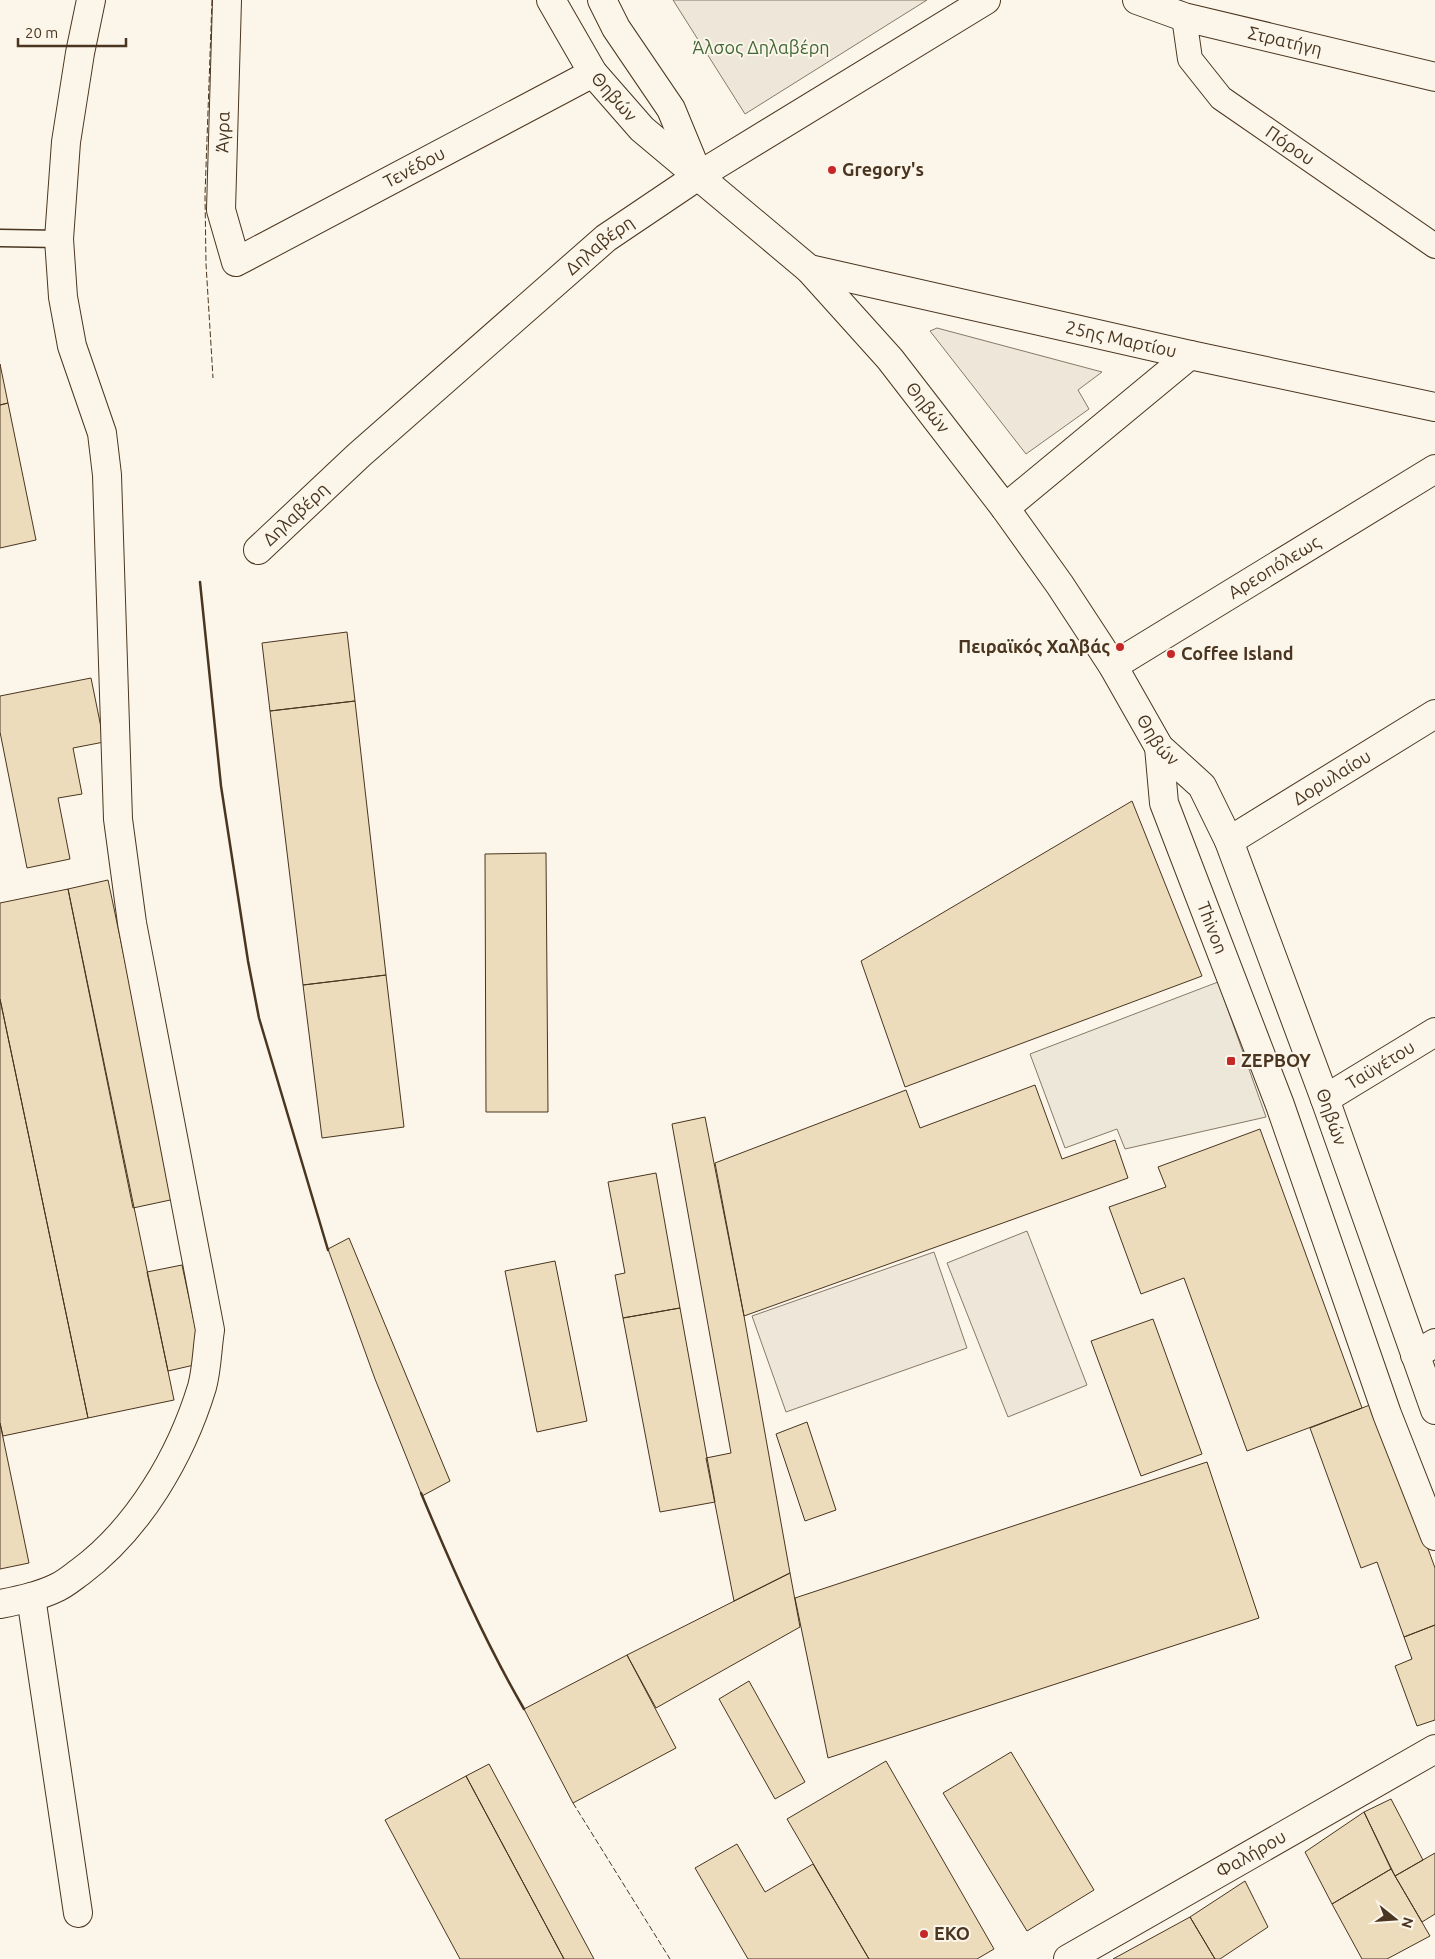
<svg xmlns="http://www.w3.org/2000/svg" width="1435" height="1959" font-family="Ubuntu,sans-serif">
  <style>
    .green { fill: #ede6d9; stroke: #887966 }
    .parking { fill: #ede7d9; stroke: #887966 }
    .building { fill: #ecdcbc; stroke: #4a3520 }
    .lines { fill: none; stroke-linecap: round; stroke-linejoin: round }
    .service-casing { stroke: #4a3520; stroke-width: 19 }
    .pedestrian-casing { stroke: #4a3520; stroke-width: 26 }
    .minor-casing { stroke: #4a3520; stroke-width: 30 }
    .tertiary-casing { stroke: #4a3520; stroke-width: 30 }
    .secondary-casing { stroke: #4a3520; stroke-width: 30 }
    .service { stroke: #fbf6e9; stroke-width: 16 }
    .pedestrian { stroke: #fbf6e9; stroke-width: 24 }
    .minor { stroke: #fbf6e9; stroke-width: 28 }
    .tertiary { stroke: #fbf6e9; stroke-width: 28 }
    .secondary { stroke: #fbf6e9; stroke-width: 28 }
    .fence { stroke: #4a3520; stroke-width: 1; stroke-dasharray: 6 2.5; stroke-linecap: butt }
    .wall { stroke: #4a3520; stroke-width: 2.5 }
    .poi-dot { fill: #c62828; stroke: #fbf6e9; stroke-width: 2 }
    .labels { text-anchor: middle; stroke-width: 4; stroke-linejoin: round; paint-order: stroke }
    .street-label { font-size: 18px; fill: #4a3520; stroke: #fbf6e9 }
    .park-label { font-size: 18px; fill: #436837; stroke: #fbf6e9 }
    .poi-label { font-size: 18px; font-weight: bold; fill: #4a3520; stroke: #fbf6e9; text-anchor: start }
  </style>
  <rect width="100%" height="100%" fill="#fbf6e9"/>
  <path class="green" d="M673 0H927L745 114Z
    M937 328 1102 372 1078 390 1089 409 1026 454 930 331Z
    M1027 1231 1087 1385 1008 1417 947 1263Z
    M934 1252 967 1348 786 1412 752 1316Z"/>
  <path class="parking" d="M1218 982 1266 1117 1125 1149 1117 1129 1065 1148 1030 1054Z"/>
  <path class="building" d="M0 364 8 403 0 405Z
    M8 403 36 540 0 548V405Z
    M347 632 355 701 270 711 262 643Z
    M91 678 104 742 73 748 82 794 58 798 70 859 27 868 0 732V696Z
    M355 701 386 975 303 985 270 711Z
    M1132 801 1202 976 905 1087 861 961Z
    M546 853 548 1112H486L485 854Z
    M108 880 175 1199 133 1208 68 889Z
    M68 889 174 1400 88 1418 0 999V903Z
    M386 975 404 1127 322 1138 303 985Z
    M0 999 88 1418 3 1436 0 1423Z
    M1035 1085 1062 1159 1115 1140 1128 1178 744 1316 715 1163 906 1090 920 1128Z
    M705 1117 744 1316 790 1573 734 1601 706 1458 731 1453 672 1124Z
    M1260 1129 1362 1408 1247 1451 1184 1278 1141 1294 1109 1207 1166 1187 1158 1167Z
    M656 1173 680 1308 623 1318 615 1275 625 1273 608 1182Z
    M349 1238 450 1481 422 1496 375 1379 328 1249Z
    M555 1261 587 1421 537 1432 505 1271Z
    M182 1265 203 1363 168 1371 147 1272Z
    M680 1308 715 1502 660 1512 623 1318Z
    M1153 1319 1202 1454 1141 1476 1091 1341Z
    M1375 1403 1435 1568V1625L1404 1637 1377 1562 1361 1568 1310 1428Z
    M807 1422 836 1510 805 1521 776 1434Z
    M0 1423 29 1563 0 1569Z
    M1207 1462 1259 1618 828 1758 795 1598Z
    M790 1573 800 1627 656 1708 627 1655Z
    M1435 1625V1720L1417 1726 1395 1666 1412 1659 1404 1637Z
    M627 1655 676 1748 573 1803 524 1709Z
    M749 1681 805 1782 775 1799 719 1699Z
    M1011 1752 1094 1890 1027 1931 943 1793Z
    M886 1761 994 1949 977 1959H869L787 1819Z
    M489 1764 594 1959H564L466 1776Z
    M466 1776 564 1959H460L385 1820Z
    M1391 1799 1423 1860 1395 1876 1364 1812Z
    M1364 1812 1391 1869 1332 1904 1305 1852Z
    M737 1844 765 1892 813 1864 869 1959H748L695 1868Z
    M1435 1853V1914L1422 1922 1395 1876Z
    M1391 1869 1430 1936 1387 1959H1362L1332 1904Z
    M1245 1881 1268 1927 1220 1959H1215L1190 1917Z
    M1190 1917 1215 1959H1113Z"/>
  <g class="lines">
    <defs>
      <path id="service" d="M0 238 59 239"/>
      <g id="pedestrian">
        <path id="s1" d="M1184 17 1190 59 1221 98 1435 246"/>
      </g>
      <g id="minor">
        <path id="s2" d="M227 0 221 210 236 262 593 73"/>
        <path id="s3" d="M1137 0 1184 17 1435 77"/>
        <path d="M1005 508 1190 355"/>
        <path id="s4" d="M258 550 359 455 606 238 698 176 986 0"/>
        <path id="s5" d="M1113 666 1435 469"/>
        <path id="s6" d="M1229 841 1435 714"/>
        <path id="s7" d="M1325 1099 1435 1032"/>
        <path d="M1415 1355 1435 1343"/>
        <path d="M31 1597 78 1913"/>
        <path d="M0 1604C20 1600 40 1596 58 1587 66 1583 73 1577 80 1572 139 1528 181 1456 202 1387 207 1369 207 1349 210 1330L132 923 118 819 107 475 102 433 72 346 63 297 59 239 66 142 80 53 91 0"/>
      </g>
      <g id="tertiary">
        <path id="s8" d="M1068 1959 1435 1749"/>
      </g>
      <g id="secondary">
        <path id="s9" d="M551 0 593 73 642 129 809 269 890 359 1005 508 1060 585 1113 666 1159 747 1202 786 1229 841 1325 1099 1435 1410"/>
        <path d="M602 0 616 28 671 109 697 172"/>
        <path id="s10" d="M809 269 1190 355 1435 407"/>
        <path id="s11" d="M1159 747 1164 803 1280 1105 1387 1414 1435 1536"/>
      </g>
    </defs>
    <use href="#service" class="service-casing"/>
    <use href="#pedestrian" class="pedestrian-casing"/>
    <use href="#minor" class="minor-casing"/>
    <use href="#tertiary" class="tertiary-casing"/>
    <use href="#secondary" class="secondary-casing"/>
    <use href="#service" class="service"/>
    <use href="#pedestrian" class="pedestrian"/>
    <use href="#minor" class="minor"/>
    <use href="#tertiary" class="tertiary"/>
    <use href="#secondary" class="secondary"/>
    <path class="fence" d="M212 0 205 195 206 264 213 378
      M573 1803 670 1959"/>
    <path class="wall" d="M200 582 221 786 248 961 259 1018 328 1250
      M421 1493C452 1567 484 1640 524 1709"/>
  </g>
  <g class="poi-dot">
    <circle cx="832" cy="170" r="5"/>
    <circle cx="1120" cy="647" r="5"/>
    <circle cx="1171" cy="654" r="5"/>
    <rect x="1226" y="1056" width="10" height="10" rx="2.5"/>
    <circle cx="924" cy="1934" r="5"/>
  </g>
  <g class="labels">
    <g class="street-label">
      <text dy="6" stroke="none"><textPath href="#s3" startOffset="154">Στρατήγη</textPath></text>
      <text dy="6" stroke="none"><textPath href="#s9" startOffset="116">Θηβών</textPath></text>
      <text transform="translate(223 132) rotate(-88)" y="6">Άγρα</text>
      <text dy="6" stroke="none"><textPath href="#s1" startOffset="176">Πόρου</textPath></text>
      <text dy="6" stroke="none"><textPath href="#s2" startOffset="466">Τενέδου</textPath></text>
      <text dy="6" stroke="none"><textPath href="#s4" startOffset="458">Δηλαβέρη</textPath></text>
      <text dy="6" stroke="none"><textPath href="#s10" startOffset="320">25ης Μαρτίου</textPath></text>
      <text dy="6" stroke="none"><textPath href="#s9" startOffset="559">Θηβών</textPath></text>
      <text dy="6" stroke="none"><textPath href="#s4" startOffset="52">Δηλαβέρη</textPath></text>
      <text dy="6" stroke="none"><textPath href="#s5" startOffset="189">Αρεοπόλεως</textPath></text>
      <text dy="6" stroke="none"><textPath href="#s9" startOffset="964">Θηβών</textPath></text>
      <text dy="6" stroke="none"><textPath href="#s6" startOffset="121">Δορυλαίου</textPath></text>
      <text dy="6" stroke="none"><textPath href="#s11" startOffset="190">Thivon</textPath></text>
      <text dy="6" stroke="none"><textPath href="#s7" startOffset="65">Ταϋγέτου</textPath></text>
      <text dy="6" stroke="none"><textPath href="#s9" startOffset="1384">Θηβών</textPath></text>
      <text dy="6" stroke="none"><textPath href="#s8" startOffset="211">Φαλήρου</textPath></text>
    </g>
    <g class="park-label">
      <text x="761" y="54">Άλσος Δηλαβέρη</text>
    </g>
    <g class="poi-label">
      <text x="842" y="176">Gregory's</text>
      <text x="1110" y="653" text-anchor="end">Πειραϊκός Χαλβάς</text>
      <text x="1181" y="660">Coffee Island</text>
      <text x="1241" y="1067">ΖΕΡΒΟΥ</text>
      <text x="934" y="1940">EKO</text>
    </g>
  </g>
  <g transform="translate(1395 1919) rotate(107)" stroke="#fbf6e9" stroke-width="4" paint-order="stroke">
  <path d="M0-4L9 19L0 12L-9 19Z" fill="#4a3520"/>
  <text y="-8" font-size="14" font-weight="bold" text-anchor="middle" fill="#4a3520">N</text>
  </g>
  <path d="M18 38v8h108v-8" fill="none" stroke="#4a3520" stroke-width="2.5"/>
  <text x="25" y="38" font-size="15" fill="#4a3520" stroke="#fbf6e9" stroke-width="4" paint-order="stroke">20 m</text>
</svg>
